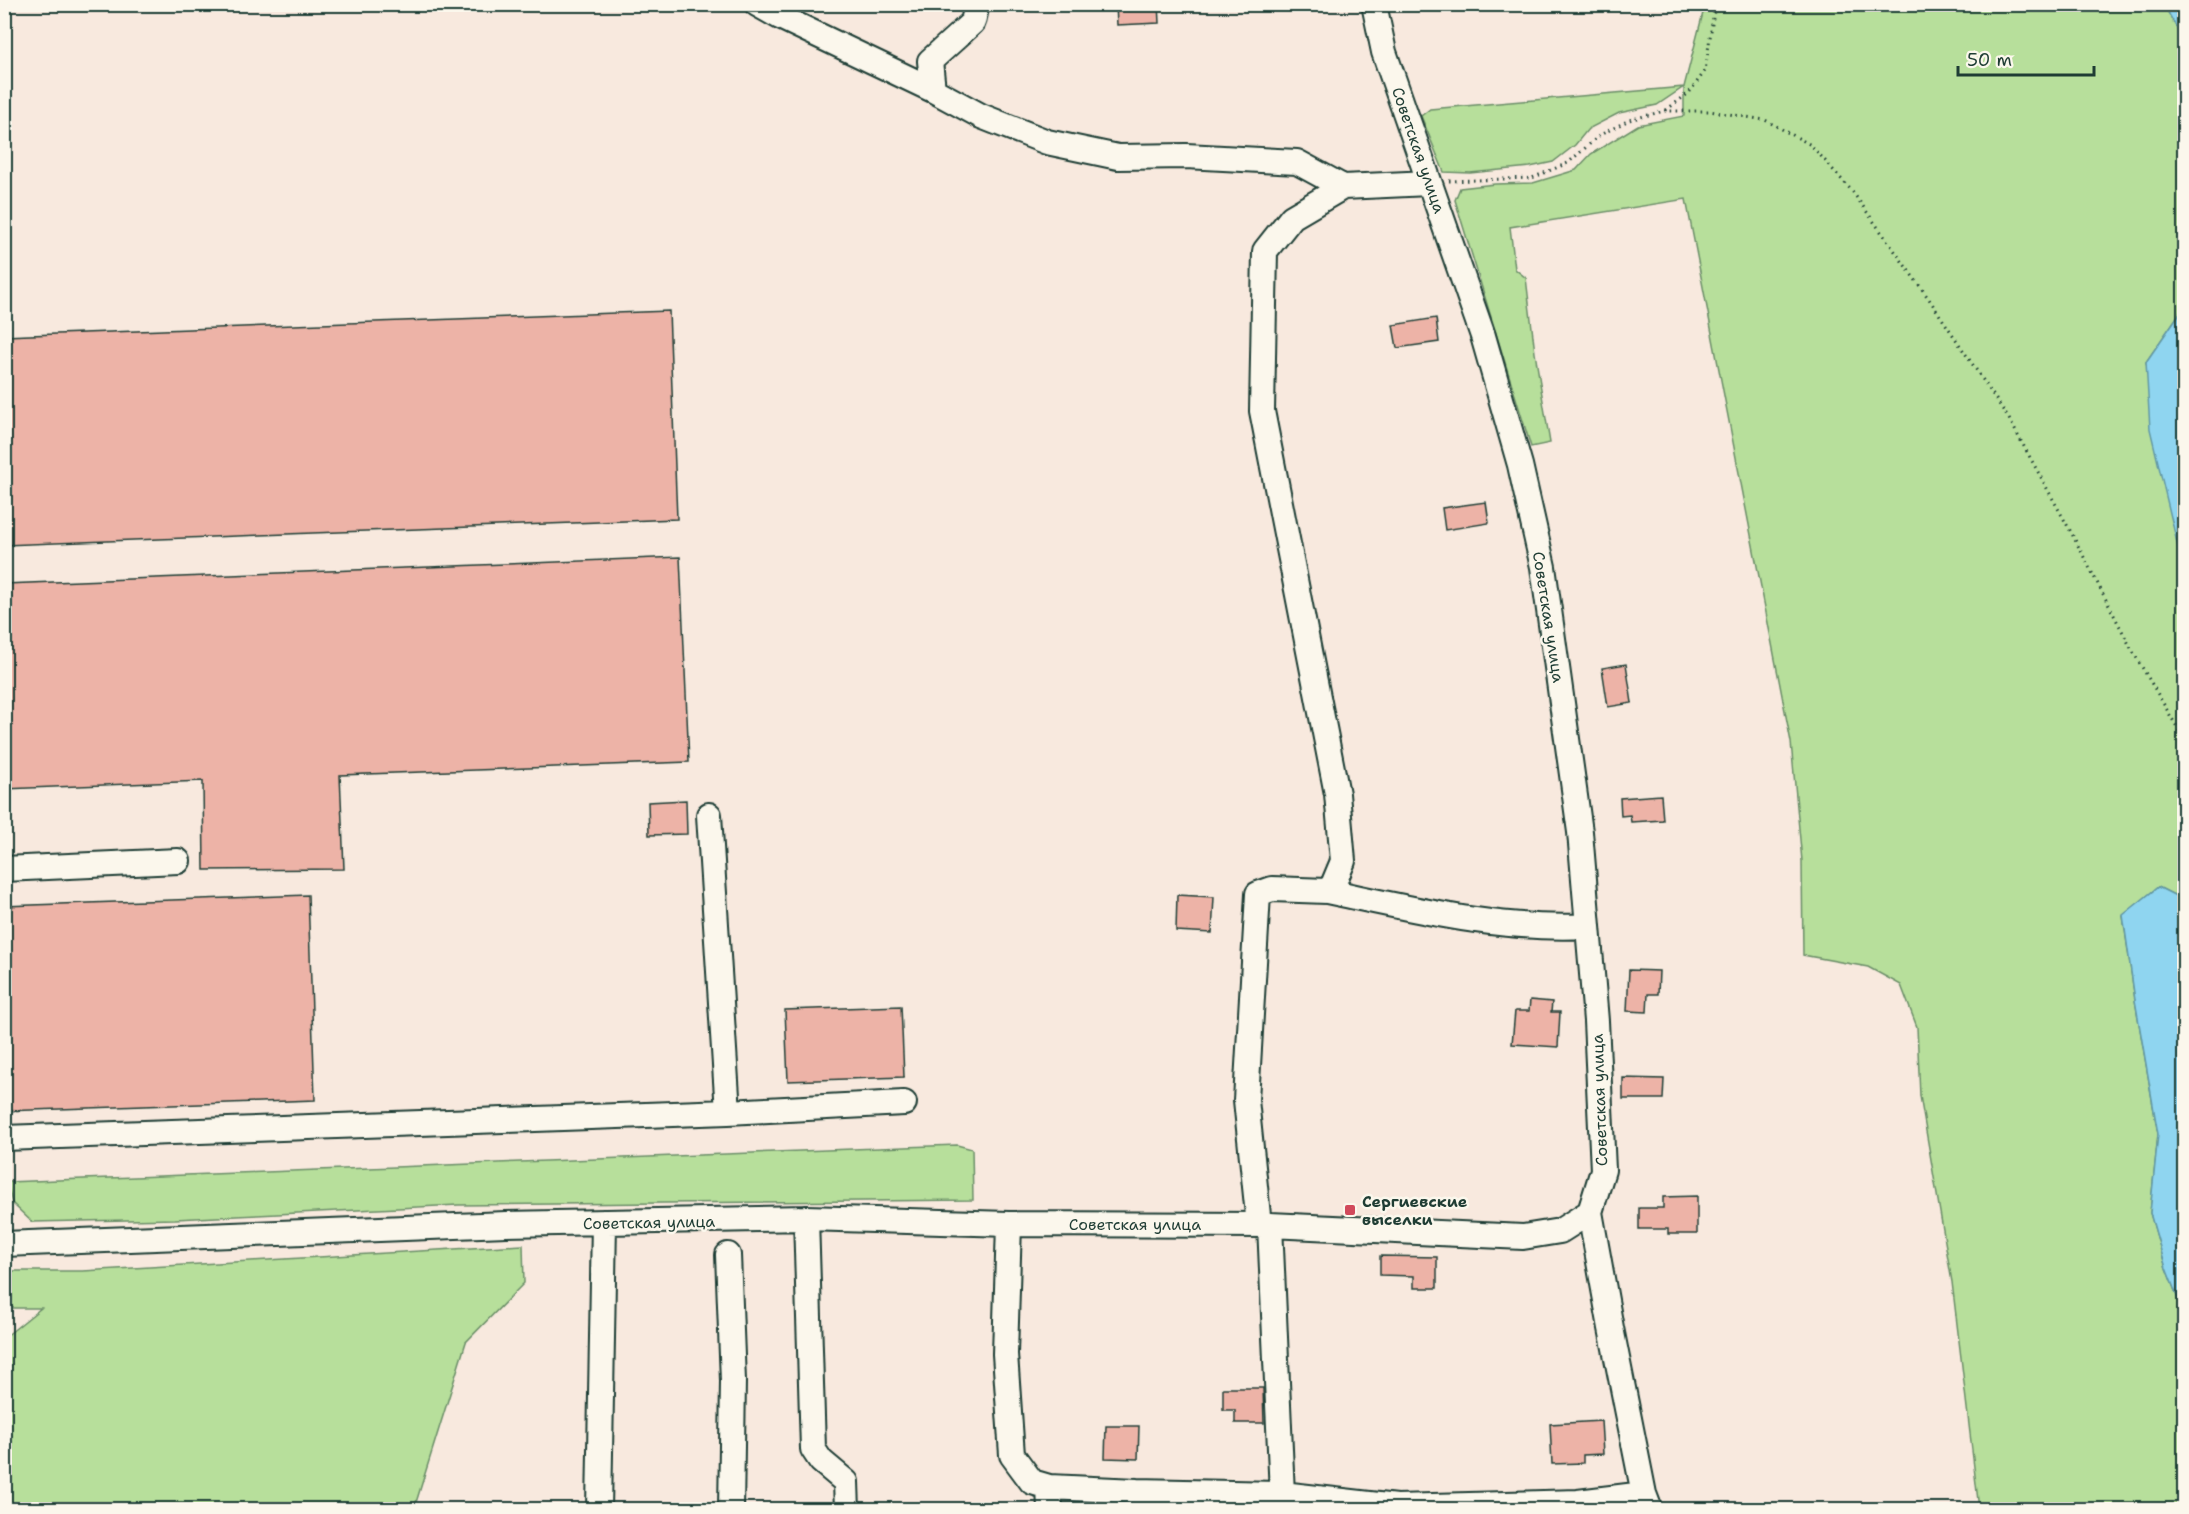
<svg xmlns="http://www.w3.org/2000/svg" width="2189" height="1514" font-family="'Shantell Sans',sans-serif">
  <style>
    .green { fill: #b7df9b; stroke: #6b8e68; stroke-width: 1.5 }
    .water { fill: #8fd5f0; stroke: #6298a5; stroke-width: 1.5 }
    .building { fill: #edb3a7; stroke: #1f3d34; stroke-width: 1.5 }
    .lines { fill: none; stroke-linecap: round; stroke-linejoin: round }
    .minor-casing { stroke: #1f3d34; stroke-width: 28 }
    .path { stroke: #1f3d34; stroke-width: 3; stroke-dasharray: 1.5 4.5; stroke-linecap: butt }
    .minor { stroke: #fbf7ec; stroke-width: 24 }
    .poi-dot { fill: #d1495b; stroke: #fbf7ec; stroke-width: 2 }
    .labels { text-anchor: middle; stroke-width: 5; stroke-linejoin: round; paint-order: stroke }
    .street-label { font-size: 16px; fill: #1f3d34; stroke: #fbf7ec }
    .poi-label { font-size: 16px; font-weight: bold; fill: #1f3d34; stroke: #fbf7ec; text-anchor: start }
  </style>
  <rect width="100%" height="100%" fill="#f8e9de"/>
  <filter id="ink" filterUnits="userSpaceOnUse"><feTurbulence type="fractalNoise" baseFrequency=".0167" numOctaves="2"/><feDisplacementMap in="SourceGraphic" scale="12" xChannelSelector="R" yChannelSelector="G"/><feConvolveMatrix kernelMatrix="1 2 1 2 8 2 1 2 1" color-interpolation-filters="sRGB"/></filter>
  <g filter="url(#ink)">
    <path class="green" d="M1705 5H2164L2184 41V307L2146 362 2184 572V900L2158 887 2123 916 2135 1000 2158 1134 2150 1213 2166 1268 2184 1314V1509H1979L1952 1282 1920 1096 1917 1027 1901 985 1868 967 1803 955 1802 861 1791 742 1686 199 1510 227 1515 269 1526 278 1535 353 1550 443 1531 447 1455 200 1460 188 1495 184 1533 183 1576 170 1591 154 1638 125 1684 116V87L1657 105 1619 113 1588 129 1575 145 1553 162 1530 167 1470 173 1444 172 1421 116 1430 109 1684 87Z
      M957 1145 972 1149 973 1200 458 1205 175 1219 32 1222 12 1203 7 1182Z
      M523 1245 524 1283 466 1342 414 1509H5V1337L41 1308H5V1271H83Z"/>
    <path class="water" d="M2164 5H2184V41Z
      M2184 307V572L2150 429 2146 362Z
      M2158 887 2184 900V1314L2166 1268 2150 1213 2158 1134 2135 1000 2123 915Z"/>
    <path class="building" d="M1116 4H1158L1159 23 1117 25Z
      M669 311 677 519 4 545V336Z
      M1436 318 1439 342 1397 348 1393 325Z
      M1486 502 1489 523 1445 530 1442 508Z
      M680 557 689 762 340 775 344 869 204 870 203 781 4 789V584Z
      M1626 664 1632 703 1608 707 1602 668Z
      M1661 795 1663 820 1631 822 1630 815 1621 816 1620 798Z
      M686 800 687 834 649 835 648 802Z
      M308 895 315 1100 4 1111V906Z
      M1177 895 1214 897 1212 933 1176 931Z
      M1629 970 1659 971 1658 994H1648L1647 1012 1627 1011Z
      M1530 1000 1552 1002 1551 1012H1560L1558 1047 1512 1044 1515 1011H1529Z
      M901 1006 904 1077 788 1081 785 1010Z
      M1623 1078 1664 1079 1663 1099H1623Z
      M1697 1196V1234H1668V1229H1639V1208H1663V1197Z
      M1380 1256 1437 1257V1288H1414V1276L1380 1275Z
      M1223 1388H1263L1264 1423H1235V1410H1223Z
      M1601 1421 1603 1454 1583 1455V1463L1552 1464 1550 1424Z
      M1106 1426H1139L1138 1459 1105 1458Z"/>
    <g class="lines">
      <defs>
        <path id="minor" d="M757 4 780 17 933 90
          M977 4 973 22 930 61 933 90 981 116 1047 142 1118 157 1186 156 1297 162 1343 187
          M709 815 728 1112
          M4 869 178 861
          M1327 891C1413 909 1500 931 1588 926
          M4 1138 728 1112 904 1103
          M1590 1212 1611 1328 1644 1494 1650 1510
          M806 1218 813 1449 821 1461 846 1482 847 1510
          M1009 1224 1005 1354 1012 1455 1032 1482 1049 1487 1050 1510
          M1259 1225 1246 1100 1258 894 1272 889 1327 891 1333 885 1343 861 1337 794 1262 411 1265 251 1292 217 1343 187 1429 183
          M1270 1225 1282 1494 1396 1507V1510
          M4 1244 506 1224 806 1218 1009 1224 1270 1225 1523 1237 1560 1231 1590 1212 1603 1170 1596 1021 1580 832 1543 567 1520 465 1483 336 1384 52 1374 4
          M728 1255 733 1381 731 1510
          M1049 1487 1137 1491 1282 1494
          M1396 1507 1578 1502 1644 1494
          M599 1510 604 1222"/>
      </defs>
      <use href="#minor" class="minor-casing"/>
      <path class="path" d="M1666 110 1689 93 1705 71 1715 4
        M1449 181 1532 178 1568 163 1600 135 1629 120 1664 111H1710L1765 120 1811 145 1852 191 1929 299 2009 419 2072 534 2132 650 2184 739"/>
      <use href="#minor" class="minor"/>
    </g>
  </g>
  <rect class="poi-dot" x="1344" y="1204" width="12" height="12" rx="3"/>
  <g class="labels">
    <g class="street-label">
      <text transform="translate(1419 150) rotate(71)" y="6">Советская улица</text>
      <text transform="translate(1549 617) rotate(81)" y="6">Советская улица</text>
      <text transform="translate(1599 1100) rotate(-92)" y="6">Советская улица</text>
      <text transform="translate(649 1222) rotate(-1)" y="6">Советская улица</text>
      <text x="1135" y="1230">Советская улица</text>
    </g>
    <g class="poi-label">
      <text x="1362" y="1207">Сергиевские<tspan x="1362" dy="18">выселки</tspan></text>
    </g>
  </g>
  <rect width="2189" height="1514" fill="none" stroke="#fbf7ec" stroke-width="24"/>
  <rect x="12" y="12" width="2165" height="1490" fill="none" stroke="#1f3d34" stroke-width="2" filter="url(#ink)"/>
  <path d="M1958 66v9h136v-9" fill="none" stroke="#1f3d34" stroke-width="3"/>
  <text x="1967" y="66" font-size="18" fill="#1f3d34" stroke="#fbf7ec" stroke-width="4.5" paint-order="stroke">50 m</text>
</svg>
